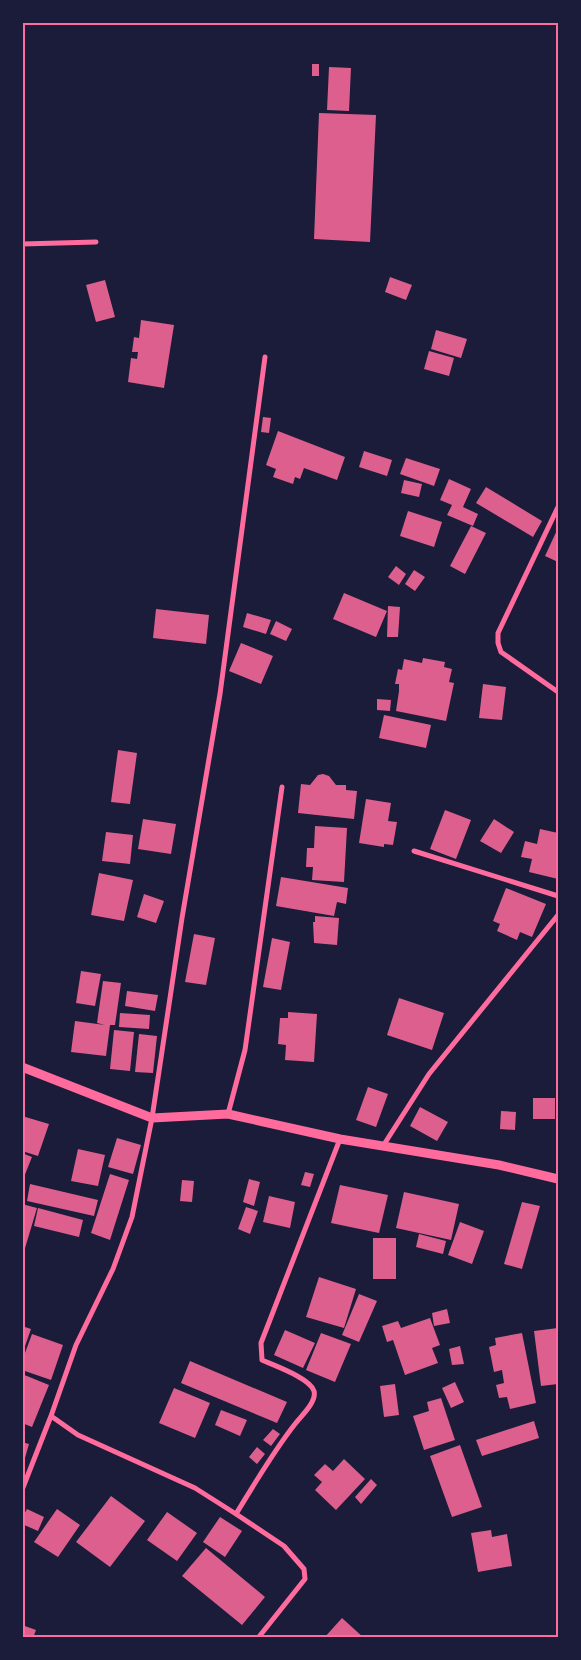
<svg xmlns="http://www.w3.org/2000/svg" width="581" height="1660" font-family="'DM Sans',sans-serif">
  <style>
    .building { fill: #dd5f8e }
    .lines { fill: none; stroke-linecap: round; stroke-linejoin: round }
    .minor { stroke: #ff6b9d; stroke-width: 5 }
    .tertiary { stroke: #ff6b9d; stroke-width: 9 }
    .neatline { fill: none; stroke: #ff6b9d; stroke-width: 2 }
  </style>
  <rect width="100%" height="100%" fill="#1b1b3a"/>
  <path class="building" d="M312 64H319V76H312Z
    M329 67 351 68 349 111 327 110Z
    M319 113 376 115 370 242 314 239Z
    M390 277 412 285 406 300 385 292Z
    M105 280 115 317 96 322 86 285Z
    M141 320 174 325 164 388 128 382 131 358 137 359 138 352H132L134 337 139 338Z
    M436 330 467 339 461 358 431 349Z
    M429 351 454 358 449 376 424 369Z
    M263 417 271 418 269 433 261 432Z
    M278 431 345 457 337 480 304 468 300 479 295 477 293 484 273 477 276 469 266 465Z
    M364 451 392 460 387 476 359 467Z
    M406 458 440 469 434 486 400 474Z
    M449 479 471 489 463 507 478 514 473 526 447 515 452 505 440 500Z
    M404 480 422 484 419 497 401 493Z
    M486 487 542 521 533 537 476 503Z
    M408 511 442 522 434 547 400 536Z
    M471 526 486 533 465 574 450 566Z
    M558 528V562L545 556Z
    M396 566 406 574 399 585 388 577Z
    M414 570 425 577 415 591 405 584Z
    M344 593 387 611 376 637 333 619Z
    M388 606 400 607 398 637H387Z
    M156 609 209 615 206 644 153 638Z
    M247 613 271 620 266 634 243 627Z
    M276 621 292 629 286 641 270 634Z
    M241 643 273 656 261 684 229 671Z
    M423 658 445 662 444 667 452 669 449 682 454 683 446 721 396 711 399 691V684H395L398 669 402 670 404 659 422 663Z
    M483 684 506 687 502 720 479 718Z
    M377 699 391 700 390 711 377 710Z
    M384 715 431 725 426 748 379 738Z
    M118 750 137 753 130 804 111 802Z
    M323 774 329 776 336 785H346V790L357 791 354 819 298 813 301 784 310 785 318 775Z
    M366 799 391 803 388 821 397 822 393 845 384 844V847L359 843Z
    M445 810 471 820 456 859 430 849Z
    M143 819 176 824 171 854 138 849Z
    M494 819 514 832 501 853 480 841Z
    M315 826 347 828 344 882 312 880 313 867H306L307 848H314Z
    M540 829 558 833V879L529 872 532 859 521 857 525 841 537 844Z
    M106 832 133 835 130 864 102 861Z
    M99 873 133 880 124 921 91 915Z
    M281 877 348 888 346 904 337 902 334 916 276 906Z
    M506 888 546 904 532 937 520 932 517 940 497 931 500 924 493 921Z
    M144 894 164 901 156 923 137 917Z
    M315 916 339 918 337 945 314 943 313 922H315Z
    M194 934 215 938 206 985 185 982Z
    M272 938 290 942 281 990 263 987Z
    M81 971 101 974 95 1006 76 1003Z
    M103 981 121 983 115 1025H110L106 1056 71 1052 75 1021 105 1025 97 1023Z
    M127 991 158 995 155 1011 125 1006Z
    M399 998 444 1013 432 1050 387 1035Z
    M288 1012 317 1014 314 1062 285 1060 286 1045 278 1044 280 1018H288Z
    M120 1013 150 1015 149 1029 119 1027Z
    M114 1030 134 1032 130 1071 110 1069Z
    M139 1034 157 1036 153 1073 135 1072Z
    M368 1087 388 1094 376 1127 356 1120Z
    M533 1098H555V1119H533Z
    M420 1107 448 1122 437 1141 410 1126Z
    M501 1111 516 1112 515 1130 500 1129Z
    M22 1116 49 1124 38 1156 22 1151Z
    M117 1138 141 1145 133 1174 108 1167Z
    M78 1149 105 1155 98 1186 71 1181Z
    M22 1153 32 1157 24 1177H22Z
    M305 1172 314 1174 310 1187 301 1185Z
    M110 1174 129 1180 110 1240 91 1233Z
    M249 1179 260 1182 254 1206 243 1202Z
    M182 1180 194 1181 192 1202 180 1201Z
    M30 1184 98 1200 94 1216 27 1201Z
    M340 1185 388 1195 379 1233 331 1223Z
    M404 1192 459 1204 451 1240 396 1228Z
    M269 1196 295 1202 290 1228 263 1222Z
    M522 1202 540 1206 522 1269 504 1264Z
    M22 1204 37 1208 23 1255H22Z
    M246 1207 258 1211 250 1234 238 1229Z
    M38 1208 83 1220 79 1237 34 1226Z
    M460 1222 484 1231 472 1264 448 1255Z
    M419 1234 446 1241 443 1254 416 1247Z
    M373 1238H396V1279H373Z
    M319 1277 356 1289 344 1328 306 1317Z
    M359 1294 377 1301 359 1342 342 1335Z
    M447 1309 450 1323 434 1326 432 1313Z
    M430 1318 440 1345 432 1348 438 1363 405 1375 393 1340 387 1342 382 1326 398 1321 401 1328Z
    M22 1326 31 1329 23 1352H22Z
    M558 1328V1384L541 1386 534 1331Z
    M285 1330 315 1343 303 1368 274 1355Z
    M321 1333 351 1344 335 1382 306 1370Z
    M522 1333 536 1403 510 1409 507 1397 499 1398 496 1385 504 1383 502 1370 494 1372 489 1347 496 1345 495 1338Z
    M32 1334 63 1345 51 1380 22 1370V1361Z
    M460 1346 464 1364 452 1365 449 1349Z
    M190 1361 287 1402 277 1423 181 1383Z
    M22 1374 49 1385 32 1427 22 1423Z
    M455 1382 464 1402 451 1408 442 1388Z
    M395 1384 399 1415 384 1417 380 1386Z
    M174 1388 210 1403 195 1438 159 1423Z
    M441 1398 455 1440 424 1450 413 1416 429 1411 427 1402Z
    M221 1410 247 1420 240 1436 215 1425Z
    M534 1421 539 1438 482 1456 476 1440Z
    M273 1429 280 1434 271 1446 263 1440Z
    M22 1442 29 1444 23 1465H22Z
    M460 1445 482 1507 452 1517 430 1456Z
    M257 1447 265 1454 257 1464 249 1457Z
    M344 1459 365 1479 336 1510 315 1490 322 1482 314 1475 325 1464 333 1471Z
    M371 1479 377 1485 361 1504 355 1497Z
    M111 1496 145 1521 110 1567 76 1542Z
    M27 1509 44 1517 38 1531 22 1524V1518Z
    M57 1509 80 1525 58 1557 34 1542Z
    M167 1512 197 1533 177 1561 147 1540Z
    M220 1517 242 1531 225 1557 203 1542Z
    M491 1530 492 1537 507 1534 512 1566 478 1572 471 1533Z
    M206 1548 265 1597 242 1625 182 1576Z
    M342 1618 364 1638H324Z
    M22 1625 36 1630 33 1638H22Z"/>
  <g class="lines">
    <path class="minor" d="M22 244 96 242
      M558 507 498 633V643L501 652 558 692
      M414 851 558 896
      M228 1114 245 1050 282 787
      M383 1146 429 1074 558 915
      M22 1490 51 1416
      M236 1514C255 1483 273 1452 295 1424 301 1416 317 1402 314 1391 310 1378 275 1366 262 1360L261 1343 340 1139
      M258 1638 305 1579 304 1569 284 1546 236 1514 195 1488 78 1435 51 1416 76 1345 113 1269 132 1217 152 1118 182 918 220 694 265 357"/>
    <path class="tertiary" d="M22 1067 152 1118 228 1114 340 1139 499 1165 558 1179"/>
  </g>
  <rect width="581" height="1660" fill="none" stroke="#1b1b3a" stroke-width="48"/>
  <rect x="24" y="24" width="533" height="1612" class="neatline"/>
</svg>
